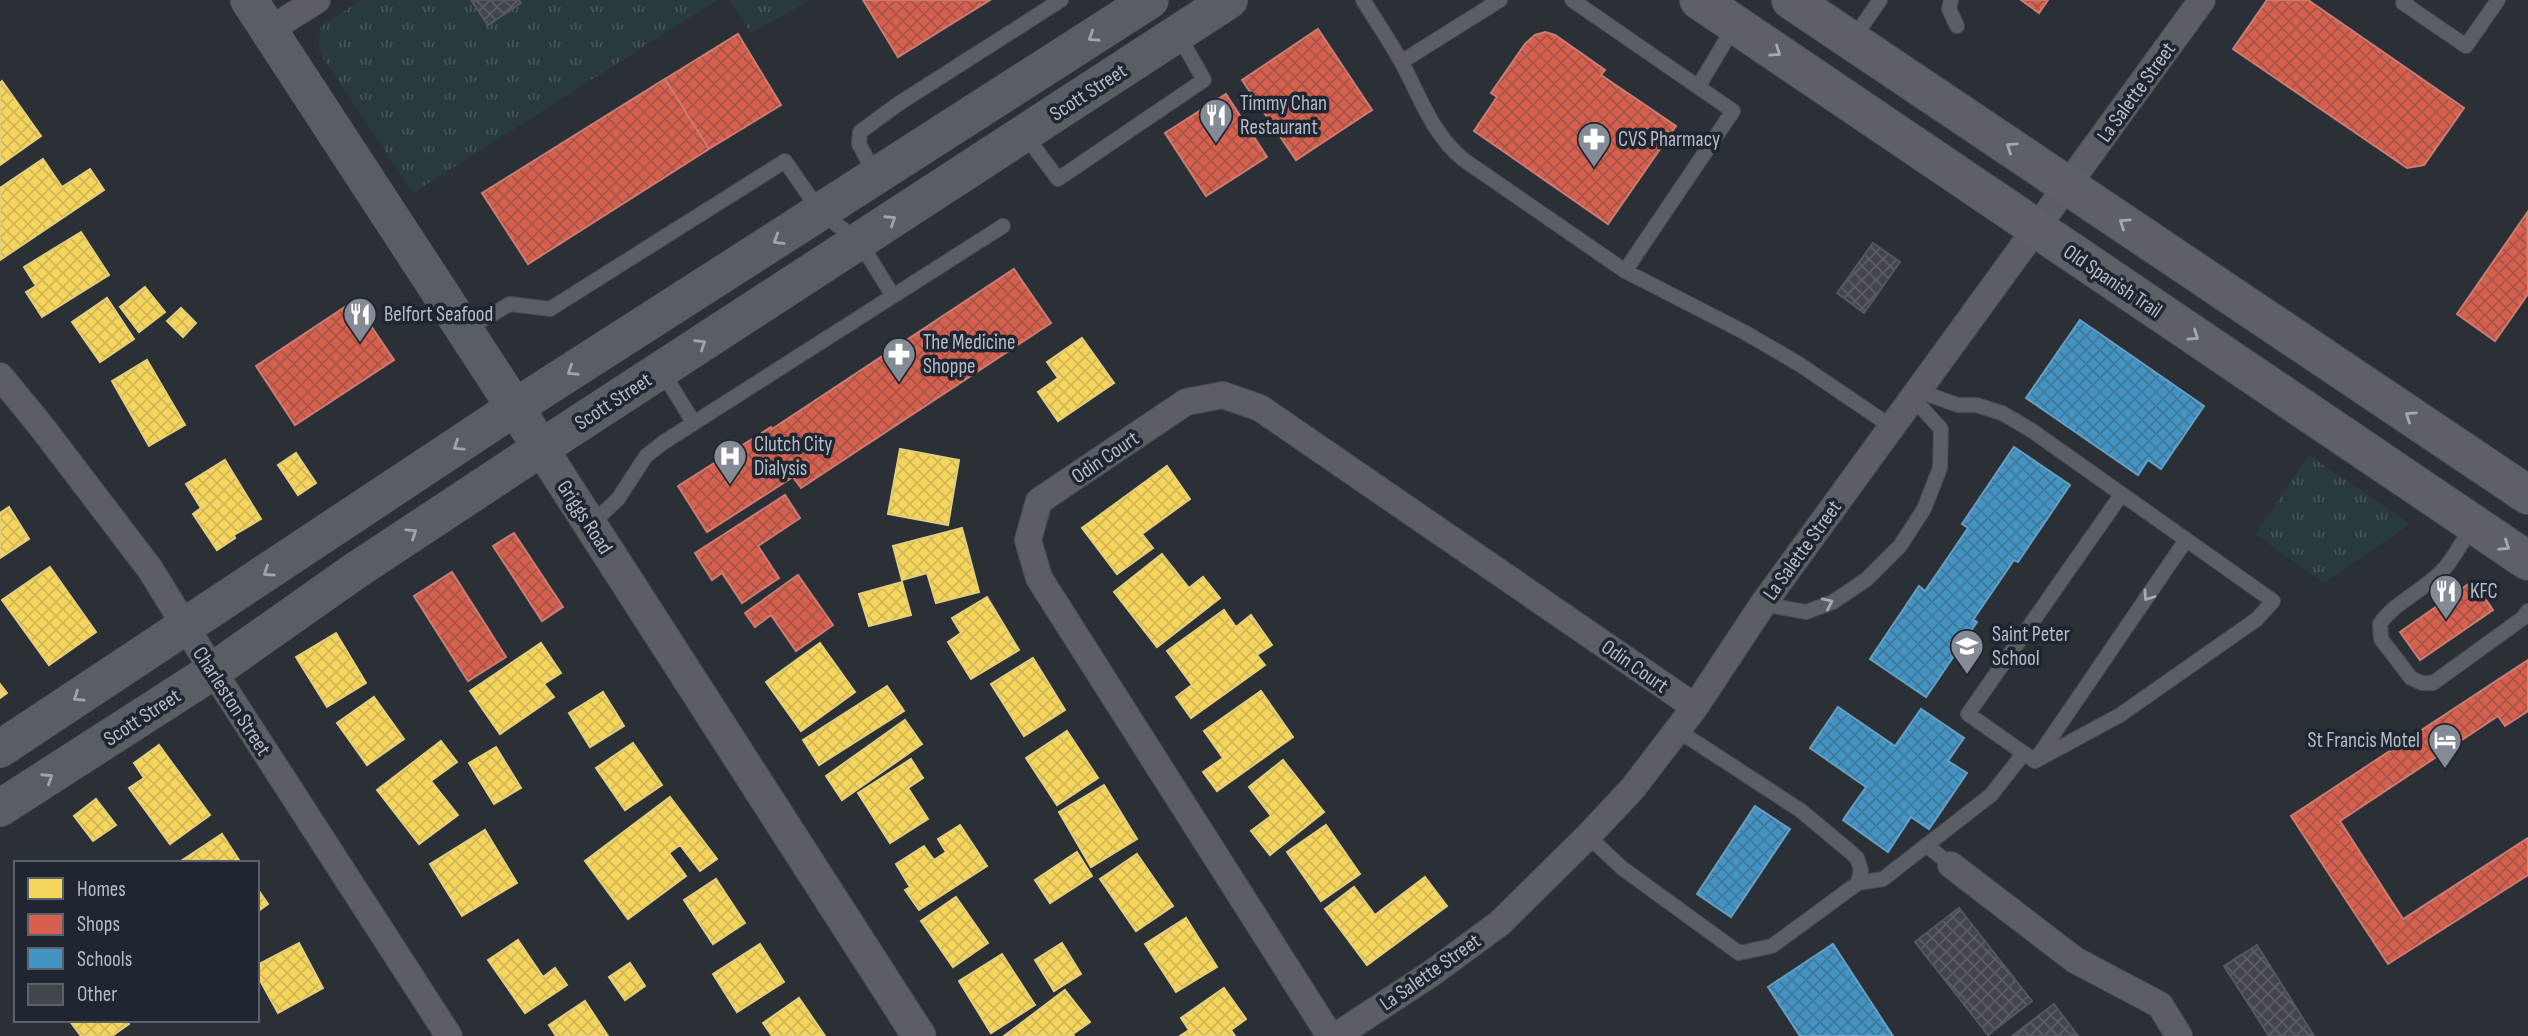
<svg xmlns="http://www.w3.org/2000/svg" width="2528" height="1036" font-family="'Sofia Sans Condensed',sans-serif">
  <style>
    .grass { fill: url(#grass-tufts) }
    .homes { fill: url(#homes-cross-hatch); stroke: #e3ce7c; stroke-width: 2 }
    .shops { fill: url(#shops-cross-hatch); stroke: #cc7c72; stroke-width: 2 }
    .schools { fill: url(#schools-cross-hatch); stroke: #669fc4; stroke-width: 2 }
    .building { fill: url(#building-cross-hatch); stroke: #53575f; stroke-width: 2 }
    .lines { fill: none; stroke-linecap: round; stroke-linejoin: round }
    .service-casing { stroke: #494c52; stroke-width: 16 }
    .minor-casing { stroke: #494c52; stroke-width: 28 }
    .tertiary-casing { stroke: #494c52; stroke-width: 35 }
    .secondary-casing { stroke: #494c52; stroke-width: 38 }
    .primary-casing { stroke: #494c54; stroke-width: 40 }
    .service { stroke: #5b5e65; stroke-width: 14 }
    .minor { stroke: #5b5e65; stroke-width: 26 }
    .tertiary { stroke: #5b5e65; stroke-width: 33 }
    .secondary { stroke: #595d64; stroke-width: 37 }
    .primary { stroke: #5d6167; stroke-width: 38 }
    .oneway { stroke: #9fa4ae }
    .oneway2 { stroke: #a4aab4 }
    .oneway3 { stroke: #a4a9b3 }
    .labels { text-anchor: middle; stroke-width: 7; stroke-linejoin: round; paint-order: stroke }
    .street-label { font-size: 21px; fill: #b6bcc7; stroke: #1f2631 }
    .poi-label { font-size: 21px; fill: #b6bcc7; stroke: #1f2631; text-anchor: start }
  </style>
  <defs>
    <pattern id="grass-tufts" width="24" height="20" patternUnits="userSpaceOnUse" patternTransform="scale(1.75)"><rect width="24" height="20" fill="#293a3d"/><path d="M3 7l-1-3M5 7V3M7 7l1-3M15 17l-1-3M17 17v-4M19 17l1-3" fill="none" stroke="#465558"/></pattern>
    <pattern id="homes-cross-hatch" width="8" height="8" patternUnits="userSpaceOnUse" patternTransform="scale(1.75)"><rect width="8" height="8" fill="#f6d55c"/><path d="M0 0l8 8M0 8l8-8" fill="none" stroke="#d0b656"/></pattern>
    <pattern id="shops-cross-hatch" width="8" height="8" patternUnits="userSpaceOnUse" patternTransform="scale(1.75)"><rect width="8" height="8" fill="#d6604d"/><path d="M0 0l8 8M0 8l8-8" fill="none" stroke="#a65448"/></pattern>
    <pattern id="schools-cross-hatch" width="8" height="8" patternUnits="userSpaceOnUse" patternTransform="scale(1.75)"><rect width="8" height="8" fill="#4393c3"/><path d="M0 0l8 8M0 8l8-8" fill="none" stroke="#3f789a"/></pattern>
    <pattern id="building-cross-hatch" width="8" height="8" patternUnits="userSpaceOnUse" patternTransform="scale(1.75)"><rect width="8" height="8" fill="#42464c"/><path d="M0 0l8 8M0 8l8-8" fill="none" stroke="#5b5f64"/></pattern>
  </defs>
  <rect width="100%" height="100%" fill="#2b3037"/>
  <path class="grass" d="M361 0H717L413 193 319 51 320 27Z
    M729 0H810L751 33Z
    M2309 455 2410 524 2324 583 2255 534Z"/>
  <path class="homes" d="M2 81 41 136 0 165V83Z
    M43 159 62 187 90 169 104 190 0 260V188Z
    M81 232 109 275 42 317 26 292 36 286 24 267Z
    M145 287 165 312 139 332 120 307Z
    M107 298 134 339 100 362 72 322Z
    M181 308 196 323 183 337 167 321Z
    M1082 338 1114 383 1058 421 1038 392 1058 378 1047 362Z
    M147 360 185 425 149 446 112 381Z
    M900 449 959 460 948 525 888 514Z
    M296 453 316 483 298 495 278 465Z
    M225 460 261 519 234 535 235 538 217 550 193 514 201 508 186 484Z
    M1167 466 1190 499 1142 534 1153 548 1117 574 1082 528Z
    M9 507 29 539 0 558V513Z
    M962 528 979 592 936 603 927 573 902 580 893 546Z
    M1162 554 1189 588 1203 577 1220 598 1157 647 1114 592Z
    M50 567 96 632 49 665 2 600Z
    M902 582 911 615 869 626 859 594Z
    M987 597 1019 650 971 679 948 642 961 633 952 618Z
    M1224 610 1236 627 1251 615 1272 645 1257 655 1265 665 1191 718 1176 697 1192 685 1167 651Z
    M336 633 366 683 327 707 296 657Z
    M541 643 561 673 544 684 554 697 500 734 470 691Z
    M820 643 855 692 801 731 766 682Z
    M1033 658 1065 710 1024 736 991 684Z
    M0 684 7 693 0 698Z
    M887 686 904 711 819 765 803 740Z
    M1261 691 1293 737 1217 791 1203 772 1223 758 1204 731Z
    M603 692 624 726 590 747 569 713Z
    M374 697 404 739 367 765 337 723Z
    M905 720 922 744 842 800 826 776Z
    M1067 731 1098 778 1057 805 1026 758Z
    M441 741 457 762 431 781 458 815 419 844 377 790Z
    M633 743 662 785 625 810 596 768Z
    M159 745 210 815 170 844 129 788 144 778 134 763Z
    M496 747 521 788 494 804 469 763Z
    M911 759 923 778 908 788 928 819 890 843 858 793Z
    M1283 760 1324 812 1270 855 1251 831 1271 816 1249 787Z
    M1104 785 1137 839 1091 867 1059 812Z
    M670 797 717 859 700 871 680 845 669 853 686 876 628 919 585 861Z
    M96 799 116 825 93 841 74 816Z
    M960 825 987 866 919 910 905 890 910 887 896 864 924 846 934 860 946 852 938 839Z
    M1326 825 1360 874 1321 901 1287 852Z
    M485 830 517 883 462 916 430 864Z
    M222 834 241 863H178Z
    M1077 852 1092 876 1050 903 1035 880Z
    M1137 854 1173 906 1136 931 1100 879Z
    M1425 877 1447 906 1367 965 1325 909 1354 887 1375 915Z
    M716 879 745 923 713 944 684 900Z
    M257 888 268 904 257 912Z
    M956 897 988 943 953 967 921 921Z
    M1186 918 1217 967 1176 992 1145 944Z
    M518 940 543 977 555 968 567 985 525 1013 488 960Z
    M299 943 323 988 278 1013 257 975V965Z
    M1062 943 1081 974 1054 991 1035 960Z
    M760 944 784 982 737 1012 713 974Z
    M1002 954 1035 1005 991 1033 959 981Z
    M630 963 645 986 625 1000 609 977Z
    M1224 988 1246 1019 1231 1030 1235 1036H1180L1189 1030 1181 1018Z
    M1065 990 1090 1022 1073 1034 1074 1036H1004Z
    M799 998 825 1036H772L763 1023Z
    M585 1001 608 1036H556L549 1025Z
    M69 1020H127L129 1024 112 1036H81Z"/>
  <path class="shops" d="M863 0H990L898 57Z
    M2021 0H2048L2039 13Z
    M2267 0H2308L2464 108 2424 165 2407 168 2233 49Z
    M1318 29 1372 110 1296 160 1242 80Z
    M1545 32 1555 35 1605 70 1601 75 1676 126 1608 224 1474 131 1497 97 1491 93 1525 44 1535 35Z
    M738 34 781 105 709 149 665 79Z
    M665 79 709 149 528 264 482 193Z
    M1226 94 1267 157 1206 196 1165 133Z
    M2527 213 2528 294 2495 341 2457 314Z
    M1014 269 1051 323 801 488 793 477 707 532 678 486 771 427 772 429Z
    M354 301 394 360 295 425 256 366Z
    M785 495 800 518 758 546 779 578 742 603 722 573 712 580 695 553Z
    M514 533 563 607 542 621 493 546Z
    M452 572 506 657 468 681 414 596Z
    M798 575 833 625 796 651 771 615 755 627 745 613Z
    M2473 581 2493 610 2420 660 2400 632Z
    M2528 660V711L2505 726 2498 716 2340 821 2403 919 2528 838V875L2388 964 2291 816Z"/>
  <path class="schools" d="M2080 320 2204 406 2161 469 2148 460 2138 475 2026 398Z
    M2014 447 2070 485 2018 562 2014 560 1973 620 1977 622 1926 697 1870 659 1919 586 1925 591 1968 528 1962 524Z
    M1838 707 1895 746 1921 709 1964 738 1948 761 1967 773 1929 829 1911 817 1888 852 1843 820 1866 787 1810 748Z
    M1755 806 1790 829 1731 917 1697 894Z
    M1833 944 1893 1036H1800L1768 987Z"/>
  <path class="building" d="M471 0H519L521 3 488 25Z
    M1873 243 1900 262 1864 313 1837 293Z
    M1959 908 2032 1001 1988 1035 1915 942Z
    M2257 945 2314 1036H2269L2224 966Z
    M2054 1004 2078 1036H2012Z"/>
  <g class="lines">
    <defs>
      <path id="service" d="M1363 0C1376 21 1391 43 1403 65 1421 99 1433 135 1464 160L1625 271 1744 332 1799 364 1892 427
        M1572 0 1733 111 1625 271
        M1951 0 1949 9 1957 26
        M2406 0 2403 3 2466 46 2498 0
        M1853 39 1880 0
        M1401 62 1500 0
        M1698 87 1735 25
        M1025 135 1058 179 1204 80 1178 34
        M876 176 859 144 860 132 898 104 1061 0
        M464 330 510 304 550 309 785 161 821 213 859 241 893 296
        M661 370 694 423
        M1918 391 1958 405H1976L2002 413 2031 430 2273 601 2257 619 2120 715 2035 761 1968 714 2121 495
        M589 522 603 513 618 499 646 456 664 442 1003 226
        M2472 526C2463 540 2454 559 2442 571 2423 591 2395 602 2380 624L2381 639 2411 678 2422 683H2433L2523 618 2528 611
        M1763 604 1806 612 1833 602 1867 579 1900 546 1924 509 1940 468 1941 429 1913 398
        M2037 758 2186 540
        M1588 836 1622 868 1739 953 1772 946 1858 883 1861 870 1857 858 1847 849 1800 810 1677 730
        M1926 845 1951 865
        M1858 883 1883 879 1991 795 2024 753"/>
      <path id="minor" d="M268 31 317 0
        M0 376 41 426 150 569 213 671 449 1036
        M1951 865 2075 960 2160 1005 2179 1036
        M1330 1036 1039 578 1028 540 1039 501 1186 402 1223 395 1260 408 1695 707
        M1336 1036 1432 973 1500 923 1588 836 1633 788 1695 707 1763 604 2202 0"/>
      <path id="tertiary" d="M541 448 919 1036"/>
      <path id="secondary" d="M249 0 529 429
        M0 749 514 408 1150 0
        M0 808 213 671 355 571 541 448 1229 0"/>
      <path id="primary" d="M1699 0 2528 561
        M1791 0 2528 495"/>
    </defs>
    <use href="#service" class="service-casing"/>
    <use href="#minor" class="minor-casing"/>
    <use href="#tertiary" class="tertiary-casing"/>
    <use href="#secondary" class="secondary-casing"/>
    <use href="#primary" class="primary-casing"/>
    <use href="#service" class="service"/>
    <use href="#minor" class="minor"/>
    <use href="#tertiary" class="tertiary"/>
    <use href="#secondary" class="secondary"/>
    <use href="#primary" class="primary"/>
  </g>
  <defs><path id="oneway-chevron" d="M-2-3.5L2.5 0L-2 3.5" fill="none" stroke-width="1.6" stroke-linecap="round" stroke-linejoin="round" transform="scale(1.75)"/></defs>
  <g class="oneway">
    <use href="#oneway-chevron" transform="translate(1093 37) rotate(147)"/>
    <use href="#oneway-chevron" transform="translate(891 220) rotate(-33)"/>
    <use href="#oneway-chevron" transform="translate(778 240) rotate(148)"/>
    <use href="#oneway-chevron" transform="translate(701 344) rotate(-33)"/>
    <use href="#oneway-chevron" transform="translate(572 371) rotate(147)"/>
    <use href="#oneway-chevron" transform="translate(458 446) rotate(146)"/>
    <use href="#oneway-chevron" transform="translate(412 533) rotate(-34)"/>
    <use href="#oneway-chevron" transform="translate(268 572) rotate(146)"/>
    <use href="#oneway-chevron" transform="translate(78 697) rotate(146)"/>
    <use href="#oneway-chevron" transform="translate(48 778) rotate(-33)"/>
  </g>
  <g class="oneway2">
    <use href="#oneway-chevron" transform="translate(1776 52) rotate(34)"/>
    <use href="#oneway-chevron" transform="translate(2011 147) rotate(-146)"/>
    <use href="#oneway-chevron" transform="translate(2124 223) rotate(-146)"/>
    <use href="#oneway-chevron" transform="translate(2194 336) rotate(34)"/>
    <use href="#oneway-chevron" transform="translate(2410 416) rotate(-146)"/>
    <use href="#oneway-chevron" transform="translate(2505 546) rotate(34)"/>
  </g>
  <g class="oneway3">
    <use href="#oneway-chevron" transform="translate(2148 596) rotate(124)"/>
    <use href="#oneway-chevron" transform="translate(1828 603) rotate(-25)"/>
  </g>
  <defs>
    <symbol id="restaurant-pin" viewBox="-11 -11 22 30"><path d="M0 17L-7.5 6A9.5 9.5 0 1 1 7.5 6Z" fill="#858b95" stroke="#1f2631"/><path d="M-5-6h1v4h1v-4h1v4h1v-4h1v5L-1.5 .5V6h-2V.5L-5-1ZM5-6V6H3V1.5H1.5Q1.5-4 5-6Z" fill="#fff"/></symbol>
    <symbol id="pharmacy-pin" viewBox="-11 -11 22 30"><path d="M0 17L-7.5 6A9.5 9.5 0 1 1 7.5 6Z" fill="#858b95" stroke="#1f2631"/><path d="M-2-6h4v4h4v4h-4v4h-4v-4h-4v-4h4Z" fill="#fff"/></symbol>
    <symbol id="hospital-pin" viewBox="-11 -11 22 30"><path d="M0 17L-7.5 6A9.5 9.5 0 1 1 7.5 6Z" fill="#858b95" stroke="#1f2631"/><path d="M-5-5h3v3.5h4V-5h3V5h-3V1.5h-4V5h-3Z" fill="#fff"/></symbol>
    <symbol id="school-pin" viewBox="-11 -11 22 30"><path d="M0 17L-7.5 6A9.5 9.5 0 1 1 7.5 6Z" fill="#858b95" stroke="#1f2631"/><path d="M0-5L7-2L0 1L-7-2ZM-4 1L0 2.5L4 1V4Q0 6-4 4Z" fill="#fff"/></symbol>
    <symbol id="hotel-pin" viewBox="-11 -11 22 30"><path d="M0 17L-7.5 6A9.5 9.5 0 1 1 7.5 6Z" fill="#858b95" stroke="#1f2631"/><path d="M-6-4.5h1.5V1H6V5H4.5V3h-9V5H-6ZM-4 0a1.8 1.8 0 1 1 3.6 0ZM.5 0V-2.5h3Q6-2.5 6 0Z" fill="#fff"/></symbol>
  </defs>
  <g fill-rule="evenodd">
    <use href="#restaurant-pin" x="1197" y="96" width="38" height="52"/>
    <use href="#pharmacy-pin" x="1575" y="120" width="38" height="52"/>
    <use href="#restaurant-pin" x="341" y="295" width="38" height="52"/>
    <use href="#pharmacy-pin" x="880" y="335" width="38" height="52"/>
    <use href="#hospital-pin" x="711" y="437" width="38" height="52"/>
    <use href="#restaurant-pin" x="2427" y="572" width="38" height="52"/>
    <use href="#school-pin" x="1948" y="627" width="38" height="52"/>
    <use href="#hotel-pin" x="2426" y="721" width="38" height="52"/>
  </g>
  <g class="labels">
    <g class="street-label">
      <text transform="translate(1088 92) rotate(-33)" y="7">Scott Street</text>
      <text transform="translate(2136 92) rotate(-54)" y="7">La Salette Street</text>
      <text transform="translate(2113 281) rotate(34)" y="7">Old Spanish Trail</text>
      <text transform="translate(613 401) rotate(-33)" y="7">Scott Street</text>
      <text transform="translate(1105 457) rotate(-34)" y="7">Odin Court</text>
      <text transform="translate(585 517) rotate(57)" y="7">Griggs Road</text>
      <text transform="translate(1802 550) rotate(-54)" y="7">La Salette Street</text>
      <text transform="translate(1635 666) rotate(35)" y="7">Odin Court</text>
      <text transform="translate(232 701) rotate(57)" y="7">Charleston Street</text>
      <text transform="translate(142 717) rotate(-33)" y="7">Scott Street</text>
      <text transform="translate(1430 972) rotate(-35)" y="7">La Salette Street</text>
    </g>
    <g class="poi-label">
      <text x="1240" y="110">Timmy Chan<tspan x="1240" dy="24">Restaurant</tspan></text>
      <text x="1618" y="146">CVS Pharmacy</text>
      <text x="384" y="321">Belfort Seafood</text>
      <text x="923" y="349">The Medicine<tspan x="923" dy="24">Shoppe</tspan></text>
      <text x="754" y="451">Clutch City<tspan x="754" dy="24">Dialysis</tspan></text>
      <text x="2470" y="598">KFC</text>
      <text x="1992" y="641">Saint Peter<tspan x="1992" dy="24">School</tspan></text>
      <text x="2420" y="747" text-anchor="end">St Francis Motel</text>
    </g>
  </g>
  <rect x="14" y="861" width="245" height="161" fill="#1f2631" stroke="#5b626d" stroke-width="2"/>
  <rect x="28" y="878" width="35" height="21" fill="#f6d55c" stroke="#5b626d" stroke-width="2"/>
  <text x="77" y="896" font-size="21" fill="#b6bcc7">Homes</text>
  <rect x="28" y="914" width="35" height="21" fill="#d6604d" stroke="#5b626d" stroke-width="2"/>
  <text x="77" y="931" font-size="21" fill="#b6bcc7">Shops</text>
  <rect x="28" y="948" width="35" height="21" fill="#4393c3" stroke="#5b626d" stroke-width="2"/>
  <text x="77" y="966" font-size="21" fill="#b6bcc7">Schools</text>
  <rect x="28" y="984" width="35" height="21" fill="#42464c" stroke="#5b626d" stroke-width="2"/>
  <text x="77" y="1001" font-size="21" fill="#b6bcc7">Other</text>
</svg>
